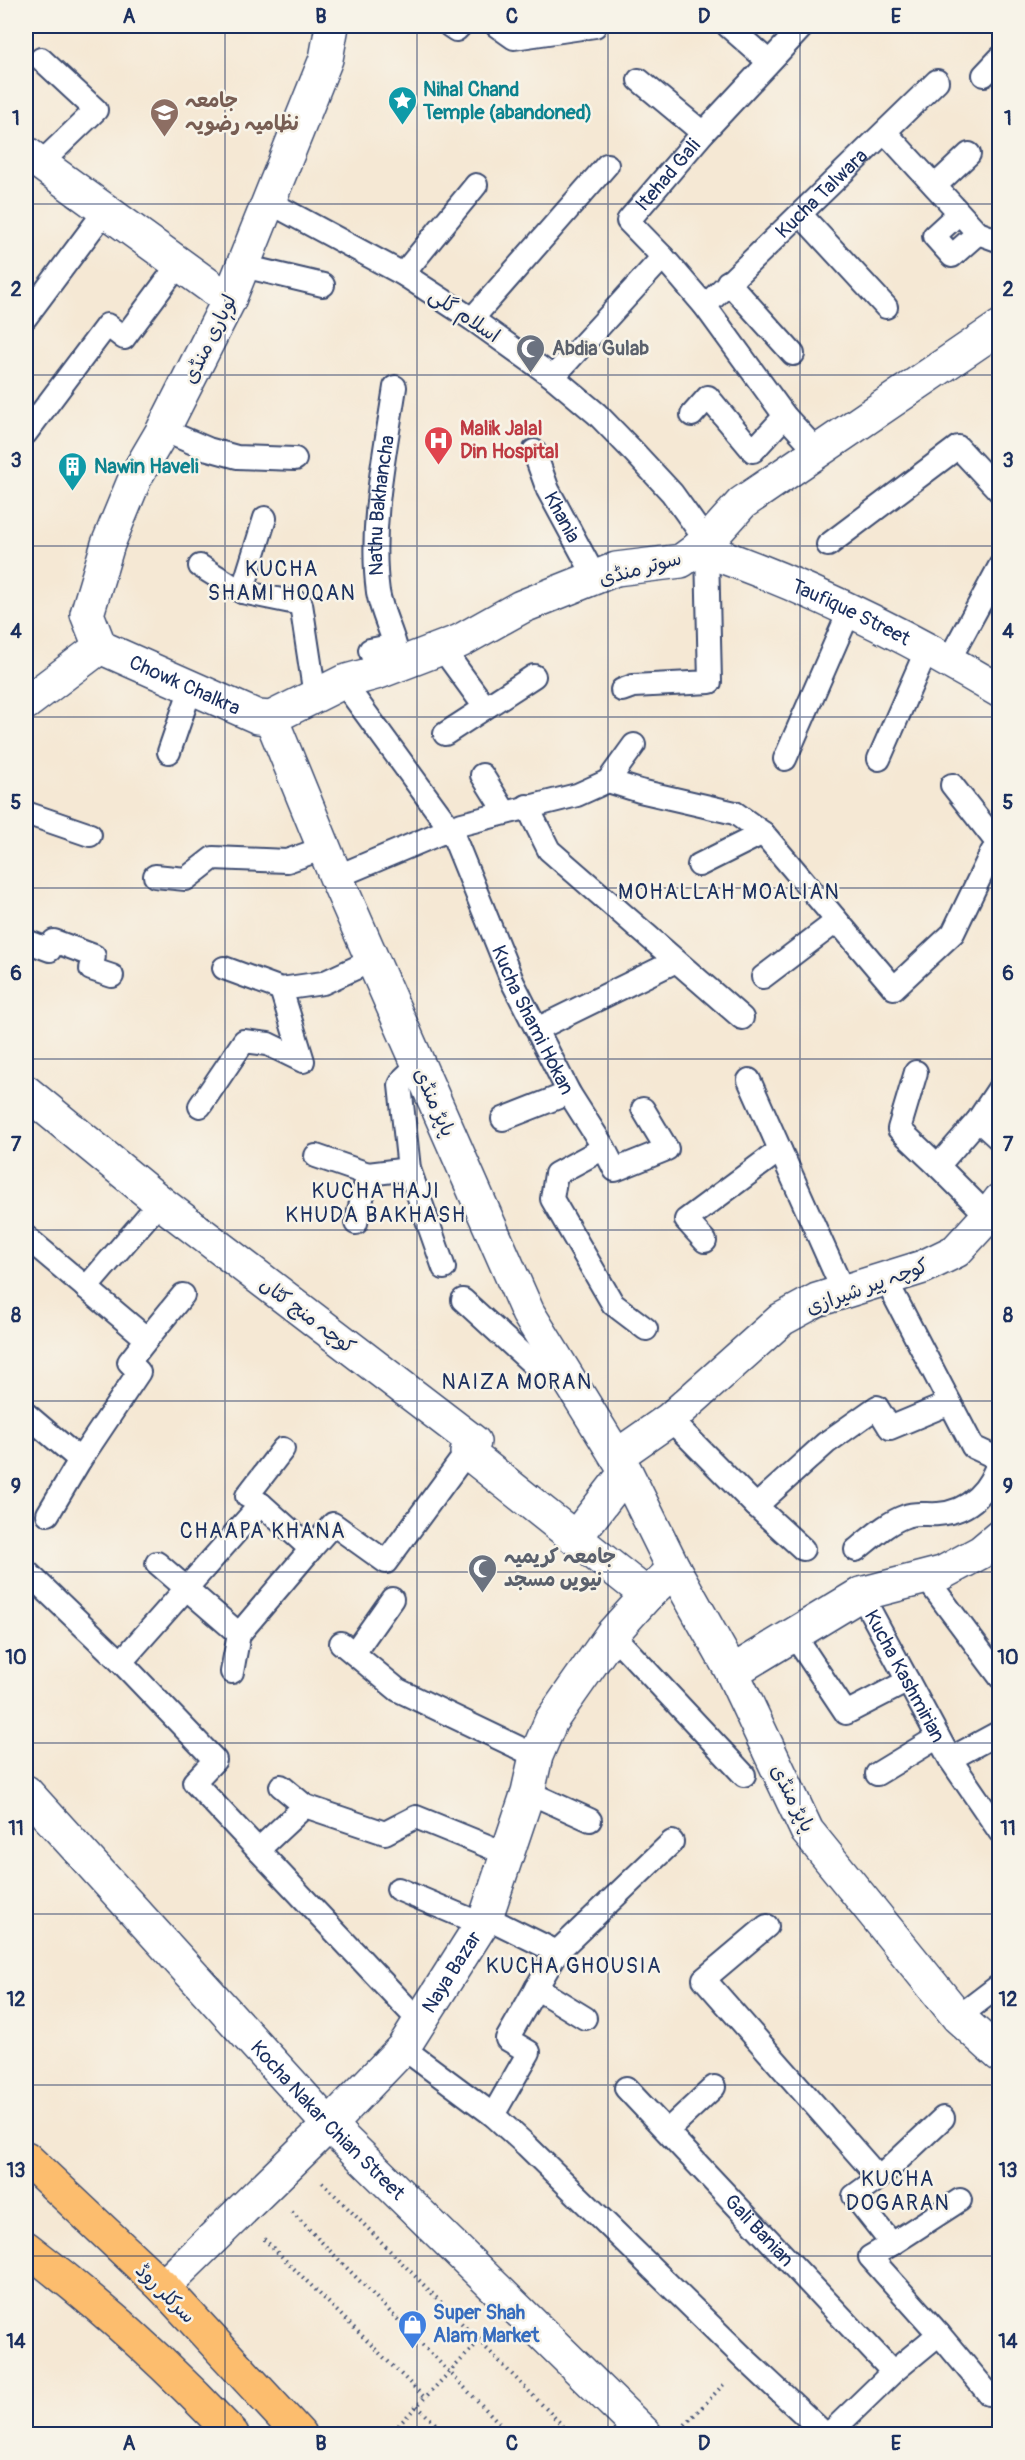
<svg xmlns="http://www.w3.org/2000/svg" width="1025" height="2460" font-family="Pangolin,'Playpen Sans Arabic',sans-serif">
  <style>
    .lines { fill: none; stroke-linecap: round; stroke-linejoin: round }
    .lane-casing { stroke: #3c4b70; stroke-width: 26 }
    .street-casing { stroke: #3c4b70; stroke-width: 36 }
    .primary-casing { stroke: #3c4b70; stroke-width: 36 }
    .path { stroke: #3c4b70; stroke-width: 4; stroke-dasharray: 1.5 4.5; stroke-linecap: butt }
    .lane { stroke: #fff; stroke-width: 22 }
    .street { stroke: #fff; stroke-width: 33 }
    .primary { stroke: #fcbd6e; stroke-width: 33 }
    .grid { fill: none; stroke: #1b2f5e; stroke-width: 1.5; stroke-opacity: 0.55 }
    .labels { text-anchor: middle; stroke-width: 5; stroke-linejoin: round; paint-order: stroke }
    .culture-label { font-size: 20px; font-weight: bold; fill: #0d838f; stroke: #f7f3e8; text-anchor: start }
    .education-label { font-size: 20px; font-weight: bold; fill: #785e54; stroke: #f7f3e8; text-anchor: start }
    .street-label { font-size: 20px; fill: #1b2f5e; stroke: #f7f3e8 }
    .worship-label { font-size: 20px; font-weight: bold; fill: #5b616d; stroke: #f7f3e8; text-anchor: start }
    .health-label { font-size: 20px; font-weight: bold; fill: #be3a42; stroke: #f7f3e8; text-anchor: start }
    .shop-label { font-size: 20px; font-weight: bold; fill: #366cbe; stroke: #f7f3e8; text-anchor: start }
    .neighbourhood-label { font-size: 21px; letter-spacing: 1.5px; fill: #1b2f5e; stroke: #f7f3e8 }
    .neatline { fill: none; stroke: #1b2f5e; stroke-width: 2 }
    .grid-label { font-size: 20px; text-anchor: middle; font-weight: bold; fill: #1b2f5e }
  </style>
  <rect width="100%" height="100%" fill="#f7f3e8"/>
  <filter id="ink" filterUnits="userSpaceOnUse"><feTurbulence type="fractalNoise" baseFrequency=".0167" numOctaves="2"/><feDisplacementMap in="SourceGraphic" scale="12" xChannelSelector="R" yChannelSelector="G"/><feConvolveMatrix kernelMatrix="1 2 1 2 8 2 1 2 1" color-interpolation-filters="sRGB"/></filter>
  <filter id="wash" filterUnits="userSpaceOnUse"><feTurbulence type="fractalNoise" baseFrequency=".008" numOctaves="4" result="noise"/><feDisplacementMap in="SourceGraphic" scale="24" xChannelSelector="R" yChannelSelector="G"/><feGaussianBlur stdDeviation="1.35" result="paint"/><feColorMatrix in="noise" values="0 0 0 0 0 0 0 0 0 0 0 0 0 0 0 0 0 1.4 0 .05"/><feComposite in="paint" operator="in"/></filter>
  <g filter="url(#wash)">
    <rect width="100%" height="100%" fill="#f5e8d4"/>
  </g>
  <g filter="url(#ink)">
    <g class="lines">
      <defs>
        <g id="lane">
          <path d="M450 26 456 30 460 26"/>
          <path d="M497 26 514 38 595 26"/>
          <path d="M728 26 768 61"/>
          <path d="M984 75 1000 58"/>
          <path d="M639 80 703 133"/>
          <path d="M885 132 978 233 1000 241"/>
          <path d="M40 164 96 110 41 59"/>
          <path d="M935 186 969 154"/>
          <path d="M269 202 403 274 472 319 553 377 597 414 633 451 672 493 707 542"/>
          <path d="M959 213 934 236 952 256 978 233"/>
          <path d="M801 215 886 307"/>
          <path d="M663 257 705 306 785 416 818 452"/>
          <path d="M243 266 323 285"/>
          <path d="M403 274 476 185"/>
          <path d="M728 282 793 354"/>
          <path id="s1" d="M705 306 937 81"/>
          <path d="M26 317 105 211"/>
          <path d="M472 319 607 165"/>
          <path id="s2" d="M553 377 663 257 628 221 703 133 803 26"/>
          <path d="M692 415 708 397 753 451 785 416"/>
          <path d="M163 430 208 449 237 457 295 459"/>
          <path d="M26 433 107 325 124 338 179 264"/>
          <path id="s3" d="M534 451 548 490 596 579"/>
          <path d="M828 545 958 447 1000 492"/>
          <path d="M200 566 242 592 301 604 315 696"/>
          <path d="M242 592 265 518"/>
          <path d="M442 648 485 707"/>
          <path d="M949 660 1000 566"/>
          <path id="s4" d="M379 672 370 650 395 645C390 628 381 610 378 592 369 526 385 453 395 387"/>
          <path id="s5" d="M343 682 451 830 513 983 569 1093 604 1148 556 1174 552 1199 613 1304 646 1329"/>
          <path d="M622 690 633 686 710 682 707 551"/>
          <path d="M445 734 534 676"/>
          <path d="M169 752 191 688"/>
          <path d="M785 759 849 612"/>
          <path d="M879 759 927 649"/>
          <path d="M482 775 505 812"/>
          <path d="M608 781 634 745"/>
          <path d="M952 785 999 845"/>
          <path d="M527 806 549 850 742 1018"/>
          <path d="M26 813 90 835"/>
          <path d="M699 865 763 833"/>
          <path d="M155 876 186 879 213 858 287 861 324 848"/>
          <path d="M336 877 462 824 577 795 608 781 640 791 735 813 763 833 894 988 953 933 992 852 1000 845"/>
          <path d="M26 941 50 950 54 941 94 956 91 969 112 976"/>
          <path d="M224 968 281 989"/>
          <path d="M763 977 837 921"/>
          <path d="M537 1029 676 961"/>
          <path d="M419 1064 404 1078 400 1085 409 1169 444 1268"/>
          <path d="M916 1072 899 1129 938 1166"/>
          <path d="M749 1080 844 1293"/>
          <path d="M200 1106 244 1041 268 1044 303 1061 281 989 323 983 373 960"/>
          <path d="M503 1119 569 1093"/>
          <path d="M978 1120 1000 1087"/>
          <path d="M604 1148 615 1170 667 1149 643 1109"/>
          <path d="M316 1156 368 1174"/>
          <path d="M988 1216 938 1166 978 1120 1000 1140"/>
          <path d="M356 1223 368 1174 409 1169"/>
          <path d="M26 1237 147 1339 129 1362 139 1372 80 1460 48 1514"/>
          <path d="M705 1241 686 1220 780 1150"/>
          <path d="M86 1288 160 1202"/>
          <path d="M463 1300 546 1376 559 1364"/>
          <path d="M147 1339 183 1295"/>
          <path d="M26 1414 80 1460"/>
          <path d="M670 1419 756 1506 803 1549"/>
          <path d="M261 1504 247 1496 283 1449"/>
          <path d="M756 1506 826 1443 877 1407 890 1428 950 1403"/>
          <path d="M856 1550C871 1538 888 1522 906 1516 915 1512 928 1515 938 1514 970 1512 991 1489 999 1459L973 1447 886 1280"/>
          <path d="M157 1563 239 1634 311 1549"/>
          <path d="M26 1571 121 1662 215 1760 194 1782 420 2022"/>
          <path d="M926 1578 1000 1677"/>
          <path id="s6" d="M861 1594 950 1759 1000 1832"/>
          <path d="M612 1634 744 1775"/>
          <path d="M794 1635 846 1713 908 1681"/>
          <path d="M341 1643 398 1690 536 1756"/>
          <path d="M354 1653 392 1599"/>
          <path d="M121 1662 261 1504 311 1549 333 1524 386 1562 467 1452"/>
          <path d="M232 1672 239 1634"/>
          <path d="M950 1759 1000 1732"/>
          <path d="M877 1774 938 1737"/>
          <path d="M281 1786 305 1806 385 1833 416 1817 507 1854"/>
          <path d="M528 1792 590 1820"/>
          <path d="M258 1850 305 1806"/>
          <path d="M398 1889 481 1924"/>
          <path d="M486 1917 557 1952 507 2039 529 2052 493 2115"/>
          <path d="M767 1926 704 1979 879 2178 854 2196 892 2244 870 2257 939 2334 893 2372 829 2434"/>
          <path d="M557 1952 672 1842"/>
          <path d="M536 1988 585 2018"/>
          <path d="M958 2017 1000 1985"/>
          <path d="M403 2048 493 2115 526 2145 746 2360 825 2434"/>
          <path id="s7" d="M626 2088 893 2372"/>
          <path d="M667 2131 714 2087"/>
          <path d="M879 2178 943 2118"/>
          <path d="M892 2244 960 2200"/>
          <path d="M939 2334 989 2394 1000 2392"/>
        </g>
        <g id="street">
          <path d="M26 153 229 300"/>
          <path id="s8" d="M698 548C804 584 904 634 1000 691"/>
          <path id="s9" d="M100 647 258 717 271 718 343 682 379 672 460 641 521 607 616 569 681 561 707 542 742 503 1000 327"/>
          <path d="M100 647 87 614 108 544 136 476 163 430 229 300 326 59 332 26"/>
          <path d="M26 703 100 647"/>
          <path d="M271 718 336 877 528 1313 626 1472 674 1569 647 1595 575 1538 626 1472"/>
          <path d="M26 1092 160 1202 474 1442 467 1452 575 1538"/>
          <path d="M617 1456 670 1419 782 1319 817 1300 923 1267 956 1251 988 1216 1000 1200"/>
          <path d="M674 1569 732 1672 807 1831 958 2017 1000 2055"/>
          <path d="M732 1672 861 1594 942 1573 981 1552 1000 1536"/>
          <path id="s10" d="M26 1792 329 2125 645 2434"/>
          <path id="s11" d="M163 2287 329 2125 403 2048 486 1917 528 1792 536 1756 551 1721 612 1634 647 1595"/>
        </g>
        <path id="primary" d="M26 2158 163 2287 299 2434
          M26 2248C100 2304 168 2366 232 2434"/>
      </defs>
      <use href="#lane" class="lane-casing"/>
      <use href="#street" class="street-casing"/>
      <use href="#primary" class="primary-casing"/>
      <path class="path" d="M322 2182 571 2434
        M292 2212 510 2434
        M264 2239 425 2398
        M417 2406 446 2434
        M681 2429 725 2383
        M390 2434 488 2332"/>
      <use href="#lane" class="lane"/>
      <use href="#street" class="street"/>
      <use href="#primary" class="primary"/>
    </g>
  </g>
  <path class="grid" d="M225 26V2434M417 26V2434M608 26V2434M800 26V2434M26 204H1000M26 375H1000M26 546H1000M26 717H1000M26 888H1000M26 1059H1000M26 1230H1000M26 1401H1000M26 1572H1000M26 1743H1000M26 1914H1000M26 2085H1000M26 2256H1000"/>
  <defs>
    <symbol id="sight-pin" viewBox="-11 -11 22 30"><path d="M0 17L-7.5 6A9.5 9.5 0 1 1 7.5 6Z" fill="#0f9aa8" stroke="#f7f3e8"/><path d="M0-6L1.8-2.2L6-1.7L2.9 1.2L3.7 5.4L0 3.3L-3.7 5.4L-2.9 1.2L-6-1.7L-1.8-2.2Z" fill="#fff"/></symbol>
    <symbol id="university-pin" viewBox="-11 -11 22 30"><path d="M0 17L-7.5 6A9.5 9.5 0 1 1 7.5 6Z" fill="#8d6e63" stroke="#f7f3e8"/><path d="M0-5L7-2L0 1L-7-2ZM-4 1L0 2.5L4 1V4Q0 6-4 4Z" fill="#fff"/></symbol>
    <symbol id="mosque-pin" viewBox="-11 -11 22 30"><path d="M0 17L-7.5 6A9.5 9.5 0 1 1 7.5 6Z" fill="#6b7280" stroke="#f7f3e8"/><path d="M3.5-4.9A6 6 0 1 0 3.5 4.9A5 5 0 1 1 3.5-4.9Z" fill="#fff"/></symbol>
    <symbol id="hospital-pin" viewBox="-11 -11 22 30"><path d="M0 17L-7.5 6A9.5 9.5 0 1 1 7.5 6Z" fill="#e0444e" stroke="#f7f3e8"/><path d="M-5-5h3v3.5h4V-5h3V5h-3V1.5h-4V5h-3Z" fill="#fff"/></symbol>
    <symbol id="building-pin" viewBox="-11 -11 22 30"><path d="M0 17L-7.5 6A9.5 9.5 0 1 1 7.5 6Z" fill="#0f9aa8" stroke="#f7f3e8"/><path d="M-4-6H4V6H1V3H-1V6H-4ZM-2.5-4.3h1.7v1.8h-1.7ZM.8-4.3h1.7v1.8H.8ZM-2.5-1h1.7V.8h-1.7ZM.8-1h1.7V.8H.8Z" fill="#fff"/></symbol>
    <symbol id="shop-pin" viewBox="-11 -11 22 30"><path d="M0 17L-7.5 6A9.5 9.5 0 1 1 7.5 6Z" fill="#3f7fe0" stroke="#f7f3e8"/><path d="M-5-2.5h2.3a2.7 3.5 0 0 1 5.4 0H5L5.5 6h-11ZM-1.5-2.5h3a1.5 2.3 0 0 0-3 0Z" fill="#fff"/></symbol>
  </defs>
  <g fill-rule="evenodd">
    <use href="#sight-pin" x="386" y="84" width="33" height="45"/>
    <use href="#university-pin" x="148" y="96" width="33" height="45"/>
    <use href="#mosque-pin" x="514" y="332" width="33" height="45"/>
    <use href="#hospital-pin" x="422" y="424" width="33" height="45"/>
    <use href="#building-pin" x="56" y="450" width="33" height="45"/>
    <use href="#mosque-pin" x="466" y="1552" width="33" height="45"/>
    <use href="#shop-pin" x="396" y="2308" width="33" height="45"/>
  </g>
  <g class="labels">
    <g class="culture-label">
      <text x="423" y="96">Nihal Chand<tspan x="423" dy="23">Temple (abandoned)</tspan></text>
      <text x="94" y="473">Nawin Haveli</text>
    </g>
    <g class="education-label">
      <text x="185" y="107">جامعہ<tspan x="185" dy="23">نظامیہ رضویہ</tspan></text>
    </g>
    <g class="street-label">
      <text dy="7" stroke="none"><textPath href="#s2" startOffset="274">Itehad Gali</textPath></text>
      <text dy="7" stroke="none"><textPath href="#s1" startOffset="162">Kucha Talwara</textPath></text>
      <text transform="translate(465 315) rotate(34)" y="7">اسلام گلی</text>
      <text transform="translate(209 339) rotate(-64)" y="7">لوہاری منڈی</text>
      <text dy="7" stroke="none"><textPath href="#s4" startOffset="192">Nathu Bakhancha</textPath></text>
      <text dy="7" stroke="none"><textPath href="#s3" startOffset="72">Khania</textPath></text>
      <text transform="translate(640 568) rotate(-15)" y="7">سوتر منڈی</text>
      <text dy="7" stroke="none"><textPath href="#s8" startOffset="166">Taufique Street</textPath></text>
      <text dy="7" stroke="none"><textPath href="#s9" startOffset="93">Chowk Chalkra</textPath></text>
      <text dy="7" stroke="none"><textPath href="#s5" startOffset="390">Kucha Shami Hokan</textPath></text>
      <text transform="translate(435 1102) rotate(66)" y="7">پاپڑ منڈی</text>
      <text transform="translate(867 1286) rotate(-20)" y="7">کوچہ پیر شیرازی</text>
      <text transform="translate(308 1315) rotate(37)" y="7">کوچہ منج کٹاں</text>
      <text dy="7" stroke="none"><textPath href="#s6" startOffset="93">Kucha Kashmirian</textPath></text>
      <text transform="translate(793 1798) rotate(63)" y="7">پاپڑ منڈی</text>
      <text dy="7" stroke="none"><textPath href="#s11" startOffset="429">Naya Bazar</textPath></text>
      <text dy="7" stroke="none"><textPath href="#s10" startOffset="446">Kocha Nakar Chian Street</textPath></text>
      <text dy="7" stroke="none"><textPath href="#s7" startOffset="195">Gali Banian</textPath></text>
      <text transform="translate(166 2293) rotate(45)" y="7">سرکلر روڈ</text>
    </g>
    <g class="worship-label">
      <text x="552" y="355">Abdia Gulab</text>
      <text x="504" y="1563">جامعہ کریمیہ<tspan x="504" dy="23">نیویں مسجد</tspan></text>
    </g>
    <g class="health-label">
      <text x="460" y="435">Malik Jalal<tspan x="460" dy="23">Din Hospital</tspan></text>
    </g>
    <g class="shop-label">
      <text x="433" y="2319">Super Shah<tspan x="433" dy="23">Alam Market</tspan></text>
    </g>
    <g class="neighbourhood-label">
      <text x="282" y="576">KUCHA<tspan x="282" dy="24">SHAMI HOQAN</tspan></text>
      <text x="729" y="899">MOHALLAH MOALIAN</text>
      <text x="376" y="1198">KUCHA HAJI<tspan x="376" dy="24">KHUDA BAKHASH</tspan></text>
      <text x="517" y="1389">NAIZA MORAN</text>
      <text x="263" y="1538">CHAAPA KHANA</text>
      <text x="574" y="1973">KUCHA GHOUSIA</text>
      <text x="898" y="2186">KUCHA<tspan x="898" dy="24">DOGARAN</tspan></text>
    </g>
  </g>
  <rect width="1025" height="2460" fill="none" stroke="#f7f3e8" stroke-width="66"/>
  <rect x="33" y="33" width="959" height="2394" class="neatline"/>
  <g class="grid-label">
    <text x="129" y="23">A</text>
    <text x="321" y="23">B</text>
    <text x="512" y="23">C</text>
    <text x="704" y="23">D</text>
    <text x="896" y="23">E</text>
    <text x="16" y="125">1</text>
    <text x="1008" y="125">1</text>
    <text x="16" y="296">2</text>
    <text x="1008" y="296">2</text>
    <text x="16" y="467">3</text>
    <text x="1008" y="467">3</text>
    <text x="16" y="638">4</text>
    <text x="1008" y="638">4</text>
    <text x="16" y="809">5</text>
    <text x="1008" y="809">5</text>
    <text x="16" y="980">6</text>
    <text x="1008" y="980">6</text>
    <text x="16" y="1151">7</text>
    <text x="1008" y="1151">7</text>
    <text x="16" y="1322">8</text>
    <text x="1008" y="1322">8</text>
    <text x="16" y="1493">9</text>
    <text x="1008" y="1493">9</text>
    <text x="16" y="1664">10</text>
    <text x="1008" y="1664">10</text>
    <text x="16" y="1835">11</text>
    <text x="1008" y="1835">11</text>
    <text x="16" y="2006">12</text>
    <text x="1008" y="2006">12</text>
    <text x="16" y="2177">13</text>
    <text x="1008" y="2177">13</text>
    <text x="16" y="2348">14</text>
    <text x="1008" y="2348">14</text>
    <text x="129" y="2450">A</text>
    <text x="321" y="2450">B</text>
    <text x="512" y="2450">C</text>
    <text x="704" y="2450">D</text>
    <text x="896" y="2450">E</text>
  </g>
</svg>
